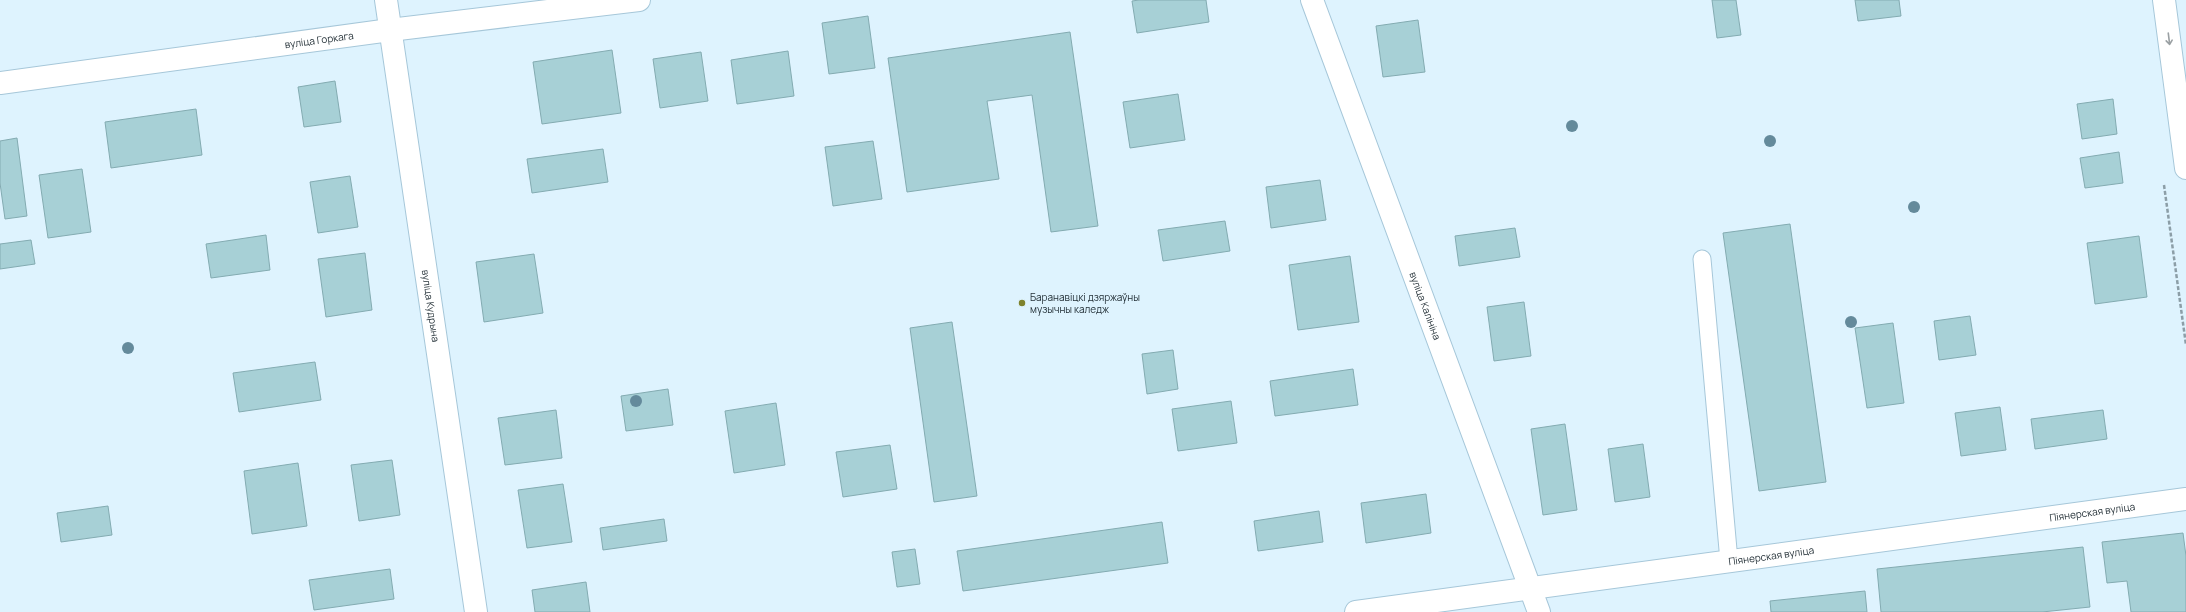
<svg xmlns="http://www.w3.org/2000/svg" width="2186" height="612" font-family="Manrope,sans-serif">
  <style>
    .building { fill: #a7d0d6; stroke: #83abb1 }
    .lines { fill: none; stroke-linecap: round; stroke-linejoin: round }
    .service-casing { stroke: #a6c7d9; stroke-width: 19 }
    .minor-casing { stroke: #a6c7d9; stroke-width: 24 }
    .path { stroke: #8c9ea7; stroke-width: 2.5; stroke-dasharray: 4 2; stroke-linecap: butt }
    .service { stroke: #fff; stroke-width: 17 }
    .minor { stroke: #fff; stroke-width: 22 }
    .tree { fill: #648a9b }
    .oneway { stroke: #9aa0a3 }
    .poi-dot { fill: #7d822d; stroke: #def3fe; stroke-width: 1.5 }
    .labels { text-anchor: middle; stroke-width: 3; stroke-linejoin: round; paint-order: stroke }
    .street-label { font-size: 10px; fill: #1e2b32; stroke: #def3fe }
    .poi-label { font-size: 10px; fill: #1e2b32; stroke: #def3fe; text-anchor: start }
  </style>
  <rect width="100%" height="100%" fill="#def3fe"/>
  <path class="building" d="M1139 0H1206L1209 22 1137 33 1132 1Z
    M1712 0H1736L1741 35 1717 38Z
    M1855 0H1899L1901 16 1858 21Z
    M868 16 875 68 829 74 822 23Z
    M1418 20 1425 72 1383 77 1376 26Z
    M1070 32 1098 226 1051 232 1032 95 987 101 999 179 907 192 888 58Z
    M612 50 621 113 542 124 533 62Z
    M788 51 794 96 737 104 731 60Z
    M701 52 708 101 660 108 653 59Z
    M335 81 341 122 304 127 298 87Z
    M1178 94 1185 140 1130 148 1123 102Z
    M2113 99 2117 134 2082 139 2077 104Z
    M196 109 202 155 111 168 105 122Z
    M17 138 27 216 5 219 0 183V141Z
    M873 141 882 199 833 206 825 147Z
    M603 149 608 182 532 193 527 159Z
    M2119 152 2123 183 2085 188 2080 158Z
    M82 169 91 232 48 238 39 175Z
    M350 176 358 227 318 233 310 182Z
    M1320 180 1326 220 1271 228 1266 187Z
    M1225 221 1230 251 1163 261 1158 230Z
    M1790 224 1826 482 1759 491 1723 233Z
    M1515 228 1520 257 1459 266 1455 236Z
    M266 235 270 270 211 278 206 244Z
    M2139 236 2147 297 2095 304 2087 243Z
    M31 240 35 264 0 269V244Z
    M365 253 372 310 326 317 318 259Z
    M534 254 543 313 484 322 476 262Z
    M1350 256 1359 322 1298 330 1289 265Z
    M1524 302 1531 356 1494 361 1487 307Z
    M1970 316 1976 355 1939 360 1934 321Z
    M952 322 977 496 934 502 910 328Z
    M1893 323 1904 403 1867 408 1855 328Z
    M1173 350 1178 389 1147 394 1142 354Z
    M315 362 321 400 239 412 233 373Z
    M1353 369 1358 405 1275 416 1270 381Z
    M668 389 673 425 626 431 621 396Z
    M1231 401 1237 443 1178 451 1172 409Z
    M776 403 785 465 734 473 725 411Z
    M2000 407 2006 450 1961 456 1955 413Z
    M556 410 562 458 505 465 498 418Z
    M2103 410 2107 439 2035 449 2031 419Z
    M1565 424 1577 510 1543 515 1531 429Z
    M1643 444 1650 497 1615 502 1608 449Z
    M890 445 897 489 843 497 836 452Z
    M392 460 400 515 359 521 351 465Z
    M298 463 307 526 252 534 244 471Z
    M563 484 572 542 527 548 518 490Z
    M1426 494 1431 533 1366 543 1361 503Z
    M108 506 112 535 61 542 57 513Z
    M1319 511 1323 542 1258 551 1254 521Z
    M664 519 667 541 603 550 600 528Z
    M1162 522 1168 563 963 591 957 551Z
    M2183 533 2186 556V612H2131L2127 581 2107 583 2102 542Z
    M2083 547 2090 607 2042 612H1881L1877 569Z
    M915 549 920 584 897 587 892 552Z
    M390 569 394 599 314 610 309 580Z
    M586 582 590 612H535L532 590Z
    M1865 591 1867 612H1771L1770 601Z"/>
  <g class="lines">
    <defs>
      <path id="service" d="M1702 259 1729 561"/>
      <g id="minor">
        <path id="s1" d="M386 0 476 612"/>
        <path id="s2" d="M1312 0 1539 612"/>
        <path d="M2164 0 2186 168"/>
        <path id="s3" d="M0 83 390 30 639 0"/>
        <path id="s4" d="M1356 612 2186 499"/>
      </g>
    </defs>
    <use href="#service" class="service-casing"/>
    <use href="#minor" class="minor-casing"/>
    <path class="path" d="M2164 185 2186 345"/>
    <use href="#service" class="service"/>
    <use href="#minor" class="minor"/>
  </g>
  <g class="tree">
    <circle cx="1572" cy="126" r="6"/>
    <circle cx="1770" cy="141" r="6"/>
    <circle cx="1914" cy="207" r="6"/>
    <circle cx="1851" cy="322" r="6"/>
    <circle cx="128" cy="348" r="6"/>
    <circle cx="636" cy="401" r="6"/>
  </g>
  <defs><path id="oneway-shaft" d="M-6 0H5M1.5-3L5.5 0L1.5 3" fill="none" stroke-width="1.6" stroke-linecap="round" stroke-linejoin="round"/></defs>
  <use class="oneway" href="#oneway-shaft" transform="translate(2169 39) rotate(83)"/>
  <circle class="poi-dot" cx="1022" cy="303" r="4"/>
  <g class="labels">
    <g class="street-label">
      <text dy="4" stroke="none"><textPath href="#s3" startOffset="322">вуліца Горкага</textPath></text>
      <text dy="4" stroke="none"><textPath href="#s1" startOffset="309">вуліца Кудрына</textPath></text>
      <text dy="4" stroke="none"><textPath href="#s2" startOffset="326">вуліца Калініна</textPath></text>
      <text dy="4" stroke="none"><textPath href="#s4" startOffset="743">Піянерская вуліца</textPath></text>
      <text dy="4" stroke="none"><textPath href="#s4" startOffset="419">Піянерская вуліца</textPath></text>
    </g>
    <g class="poi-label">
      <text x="1030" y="301">Баранавіцкі дзяржаўны<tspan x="1030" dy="12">музычны каледж</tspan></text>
    </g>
  </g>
</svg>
